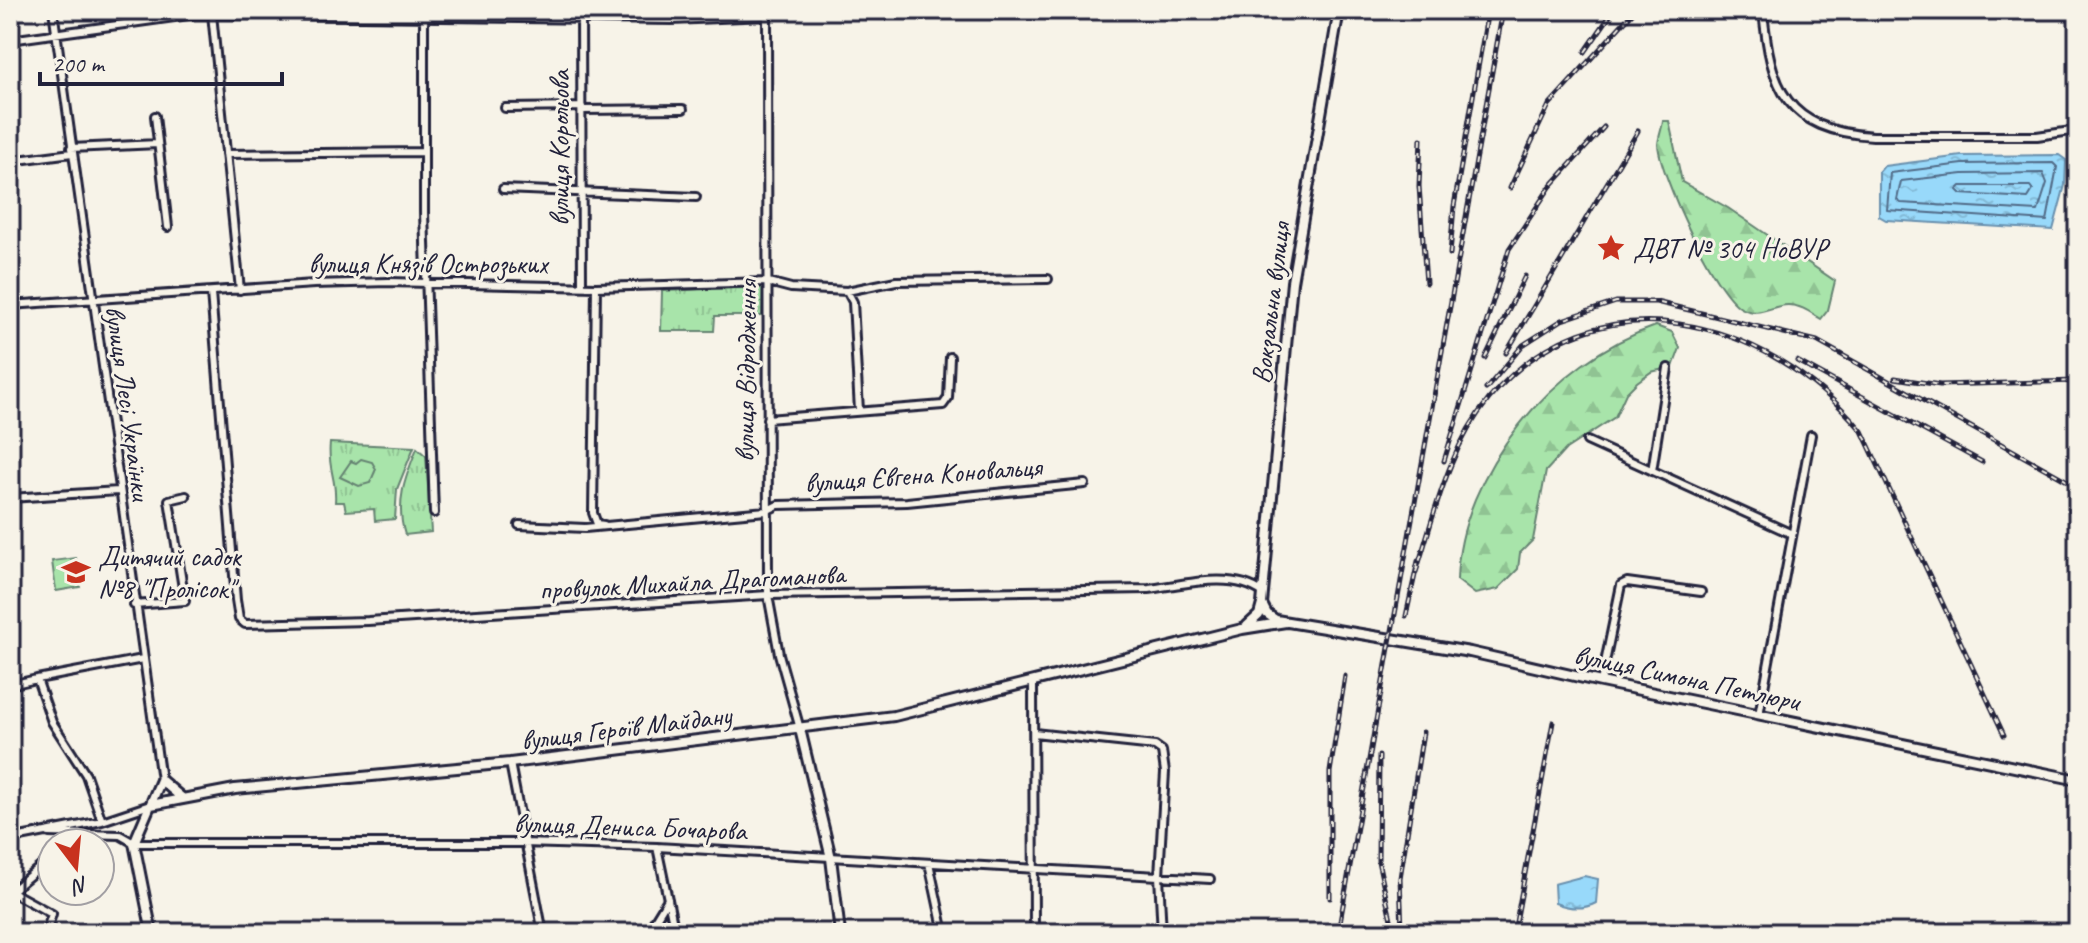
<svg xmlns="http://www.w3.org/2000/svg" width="2088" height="943" font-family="Caveat,sans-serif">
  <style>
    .grass { fill: url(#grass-tufts); stroke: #658372; stroke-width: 2 }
    .forest { fill: url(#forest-firs); stroke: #658372; stroke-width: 2 }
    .park { fill: url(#park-crowns); stroke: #658372; stroke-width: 2 }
    .water { fill: url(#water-ripples); stroke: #6990ae; stroke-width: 2 }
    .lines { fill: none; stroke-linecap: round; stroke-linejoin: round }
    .shore { stroke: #516b87; stroke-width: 2 }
    .minor-casing { stroke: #22223b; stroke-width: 12 }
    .tertiary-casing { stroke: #22223b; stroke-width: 14 }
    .minor { stroke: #f7f3e8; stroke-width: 6 }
    .tertiary { stroke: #f7f3e8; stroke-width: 8 }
    .rail-casing { stroke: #22223b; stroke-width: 5 }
    .rail { stroke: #f7f3e8; stroke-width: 2; stroke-dasharray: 6; stroke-linecap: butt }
    .labels { text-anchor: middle; stroke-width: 6; stroke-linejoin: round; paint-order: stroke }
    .street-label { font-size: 28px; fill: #22223b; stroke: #f7f3e8 }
    .poi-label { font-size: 28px; fill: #22223b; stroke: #f7f3e8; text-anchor: start }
  </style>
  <defs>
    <pattern id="grass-tufts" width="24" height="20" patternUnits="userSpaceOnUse" patternTransform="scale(2)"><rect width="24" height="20" fill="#a8e4aa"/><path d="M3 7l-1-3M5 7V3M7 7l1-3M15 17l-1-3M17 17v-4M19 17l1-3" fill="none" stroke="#90c393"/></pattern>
    <pattern id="forest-firs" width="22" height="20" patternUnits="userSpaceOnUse" patternTransform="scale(2)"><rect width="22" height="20" fill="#a8e4aa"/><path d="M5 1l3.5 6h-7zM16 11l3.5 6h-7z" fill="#90c393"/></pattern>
    <pattern id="park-crowns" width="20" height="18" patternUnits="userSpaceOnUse" patternTransform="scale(2)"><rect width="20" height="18" fill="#a8e4aa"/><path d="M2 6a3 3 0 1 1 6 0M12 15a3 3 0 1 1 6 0" fill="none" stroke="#90c393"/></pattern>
    <pattern id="water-ripples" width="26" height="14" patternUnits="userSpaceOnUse" patternTransform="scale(2)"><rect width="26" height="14" fill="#98d9fa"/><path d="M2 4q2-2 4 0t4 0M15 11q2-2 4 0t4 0" fill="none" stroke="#83bad7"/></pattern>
  </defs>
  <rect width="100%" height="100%" fill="#f7f3e8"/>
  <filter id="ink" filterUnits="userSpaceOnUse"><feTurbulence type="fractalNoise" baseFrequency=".0125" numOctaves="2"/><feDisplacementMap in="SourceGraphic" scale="16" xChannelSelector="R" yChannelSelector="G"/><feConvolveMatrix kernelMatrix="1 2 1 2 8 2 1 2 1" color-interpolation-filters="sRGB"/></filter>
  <g filter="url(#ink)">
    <path class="grass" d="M758 287 763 288 762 316H715L714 331H661L662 291Z
      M330 443 414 447 397 489 395 519 375 521 374 509 346 511 344 502H335C337 479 327 468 330 443Z
      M417 448 426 456 431 532 405 535C395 503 405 478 417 448Z"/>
    <path class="forest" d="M1663 121H1669L1682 182 1728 208 1835 281 1828 310 1821 319C1811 313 1801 305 1788 305 1771 305 1759 318 1741 308 1714 292 1661 177 1658 145 1658 138 1662 129 1663 121Z
      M1656 326 1672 332 1680 348 1673 367 1651 372 1637 382 1626 393 1615 417 1566 449 1546 471 1533 540 1520 553 1518 569 1498 589 1475 594 1457 580C1460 471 1554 360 1656 326Z
      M361 459 372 462 376 469 370 483 359 486 340 477 351 461 356 463Z"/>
    <path class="park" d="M76 558 80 587 56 591 52 561Z"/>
    <path class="water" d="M2059 155 2066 160 2065 185 2053 230 1886 220 1879 216V172L1884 166 1962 156Z
      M1584 876 1598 879 1596 903C1583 910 1568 908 1555 903L1554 884Z"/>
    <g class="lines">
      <path class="shore" d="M2053 163 2057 167 2047 221 1887 210 1890 173 1963 164Z
        M2043 173 2047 183 2038 211 1901 203 1897 200 1901 181 1963 174Z
        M1961 186H2030L2033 190 2028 198 1961 194 1957 190Z"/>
      <defs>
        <path id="minor" d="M53 10 161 780
          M424 10V212L434 513
          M581 10 582 286
          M767 10 768 595 779 654 800 729
          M1763 10C1770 89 1786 130 1873 136H2037L2078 130
          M212 14 240 290
          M10 40 196 14 672 20 767 16
          M505 108 582 107
          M582 110 683 109
          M155 116 168 227
          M71 148 158 144
          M226 154 424 152
          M10 161 72 153
          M503 189 696 197
          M596 287 593 513 597 524 604 525
          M847 291 853 302 859 411
          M211 293 236 600 239 619 245 624 368 621 768 595 1149 589C1182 585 1233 570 1263 593
          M10 305 314 284 389 282 596 287 768 282 791 288 847 291 896 281 1048 279
          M767 419 943 405 948 398 950 357
          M1587 441 1792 534
          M1652 471 1668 368
          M10 498 118 491
          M519 525 585 528 766 511 778 505 907 502 1085 484
          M134 605 185 601 169 500 186 496
          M37 679 143 659
          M1601 682 1621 585 1627 582 1701 592
          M1033 683 1034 933
          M10 685 37 679 52 722 86 775 102 821
          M1759 715 1811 435
          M1034 733 1155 746 1162 751 1165 772 1159 876 1162 933
          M510 763 543 933
          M49 833 120 835 134 843H523L657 847 1210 879
          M10 839 102 821 150 805
          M71 843 82 835
          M657 847 675 933
          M929 863 944 933
          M10 891 52 914 46 933
          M10 892 52 857
          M647 933 668 899"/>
        <path id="tertiary" d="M1262 604 1292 282 1339 10
          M1247 626 1259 615 1262 604 1267 614 1276 620 1470 652 1601 682 2078 780
          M800 729 831 858 840 933
          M151 805 235 789 510 763 894 716 1242 629 1286 622
          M152 933 134 843 161 780 182 798"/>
      </defs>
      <use href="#minor" class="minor-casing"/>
      <use href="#tertiary" class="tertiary-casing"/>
      <use href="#minor" class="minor"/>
      <use href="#tertiary" class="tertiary"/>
      <defs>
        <path id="rail" d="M1585 52 1614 10
          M1421 139 1419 186 1426 283
          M1510 188 1549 105 1635 10
          M1450 254 1454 206 1488 10
          M1506 353 1638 131
          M1485 358 1525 276
          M1797 361 1982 462
          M1895 378 1940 385 2078 381
          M1486 389 1523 345 1562 320 1616 302H1656L1817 341 2078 487
          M1444 461 1509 249 1550 187 1604 127
          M1416 572C1435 513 1448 449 1489 399 1595 271 1766 316 1862 431L2004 735
          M1406 616 1418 561
          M1379 756 1378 861 1394 933
          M1330 898V772L1345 676
          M1402 930 1400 878 1423 732
          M1338 933 1503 10
          M1514 933 1553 722"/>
      </defs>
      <use href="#rail" class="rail-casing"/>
      <use href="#rail" class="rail"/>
    </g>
  </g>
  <defs>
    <symbol id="sight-bare" viewBox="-9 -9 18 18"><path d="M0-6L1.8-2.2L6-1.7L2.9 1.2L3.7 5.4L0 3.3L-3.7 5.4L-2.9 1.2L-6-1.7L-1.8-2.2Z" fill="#c8321e" stroke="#f7f3e8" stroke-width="2.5" paint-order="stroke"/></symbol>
    <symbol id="school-bare" viewBox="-9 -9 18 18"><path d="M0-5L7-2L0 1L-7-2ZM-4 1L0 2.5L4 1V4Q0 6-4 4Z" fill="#c8321e" stroke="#f7f3e8" stroke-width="2.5" paint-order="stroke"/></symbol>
  </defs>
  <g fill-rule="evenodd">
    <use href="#sight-bare" x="1591" y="228" width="40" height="40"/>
    <use href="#school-bare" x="56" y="552" width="40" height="40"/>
  </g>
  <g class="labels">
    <g class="street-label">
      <text transform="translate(559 148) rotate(-90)" y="10">вулиця Корольова</text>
      <text x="428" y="273">вулиця Князів Острозьких</text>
      <text transform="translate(1270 303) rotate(-83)" y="10">Вокзальна вулиця</text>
      <text transform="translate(745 371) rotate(-89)" y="10">вулиця Відродження</text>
      <text transform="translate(129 403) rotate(82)" y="10">вулиця Лесі Українки</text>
      <text transform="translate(923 474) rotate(-4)" y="10">вулиця Євгена Коновальця</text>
      <text transform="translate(692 581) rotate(-3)" y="10">провулок Михайла Драгоманова</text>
      <text transform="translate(1687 677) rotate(12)" y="10">вулиця Симона Петлюри</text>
      <text transform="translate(626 727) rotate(-7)" y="10">вулиця Героїв Майдану</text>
      <text transform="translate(630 826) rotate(2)" y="10">вулиця Дениса Бочарова</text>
    </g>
    <g class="poi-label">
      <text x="1633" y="258">ДВТ № 304 НоВУР</text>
      <text x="98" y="566">Дитячий садок<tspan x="98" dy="32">№8 "Пролісок"</tspan></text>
    </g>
  </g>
  <rect width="2088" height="943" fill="none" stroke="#f7f3e8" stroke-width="40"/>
  <rect x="20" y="20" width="2048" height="903" fill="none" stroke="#22223b" stroke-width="3" filter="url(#ink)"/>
  <g transform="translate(76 867) rotate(164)"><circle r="38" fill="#f7f3e8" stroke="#a29fa3" stroke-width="2"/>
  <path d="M0-6L14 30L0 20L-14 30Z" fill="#c8321e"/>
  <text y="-12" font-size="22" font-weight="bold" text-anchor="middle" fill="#22223b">N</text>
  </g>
  <path d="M40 72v12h242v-12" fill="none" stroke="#22223b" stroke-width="4"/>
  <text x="52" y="72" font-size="24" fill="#22223b" stroke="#f7f3e8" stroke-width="6" paint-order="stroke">200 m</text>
</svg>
